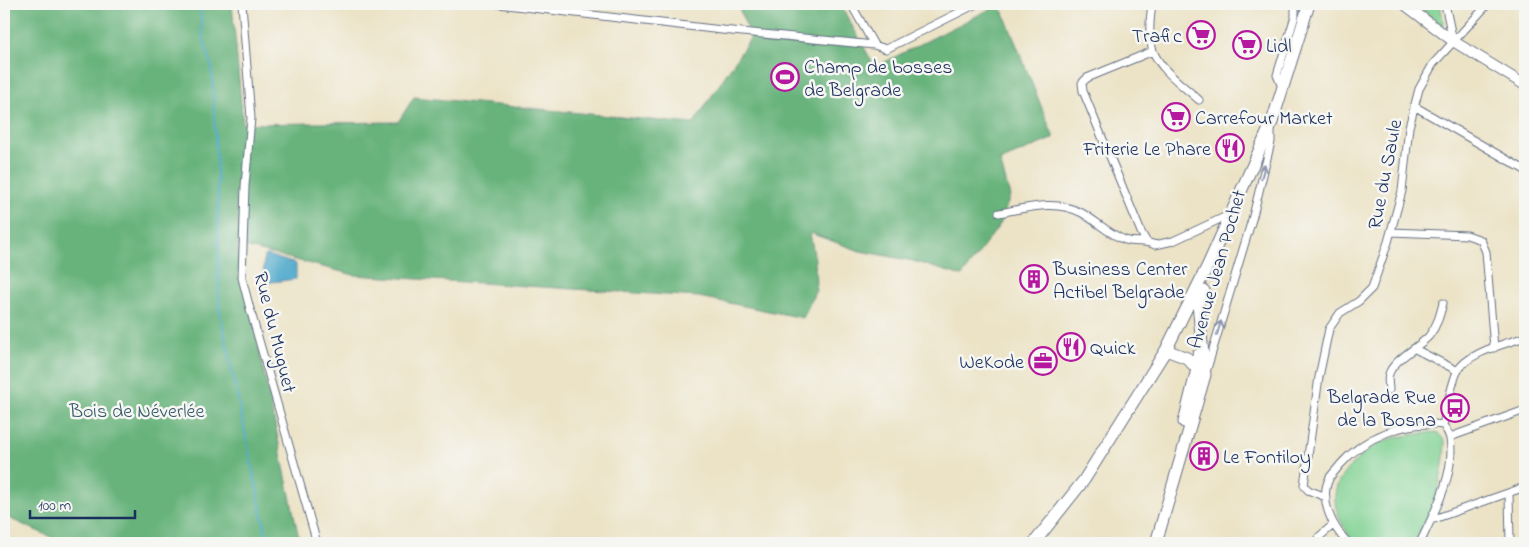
<svg xmlns="http://www.w3.org/2000/svg" width="1529" height="547" font-family="'Indie Flower',sans-serif">
  <style>
    .green { fill: #7fd192; stroke: #4d8078 }
    .forest { fill: #67b37c; stroke: #41716d }
    .water { fill: #4da9cb; stroke: #346c94 }
    .lines { fill: none; stroke-linecap: round; stroke-linejoin: round }
    .stream { stroke: #4da9cb; stroke-width: 2 }
    .street-casing { stroke: #646e82; stroke-width: 9 }
    .secondary-casing { stroke: #646e82; stroke-width: 12 }
    .primary-casing { stroke: #646e82; stroke-width: 13 }
    .street { stroke: #fff; stroke-width: 7 }
    .secondary { stroke: #fff; stroke-width: 10 }
    .primary { stroke: #fff; stroke-width: 11 }
    .oneway { stroke: #8d97ae }
    .labels { text-anchor: middle; stroke-width: 5; stroke-linejoin: round; paint-order: stroke }
    .poi-label { font-size: 20px; fill: #1b2f5e; stroke: #f6f6f2; text-anchor: start }
    .street-label { font-size: 20px; fill: #1b2f5e; stroke: #f6f6f2 }
    .park-label { font-size: 20px; fill: #34586b; stroke: #f6f6f2 }
  </style>
  <rect width="100%" height="100%" fill="#f6f6f2"/>
  <filter id="ink" filterUnits="userSpaceOnUse"><feTurbulence type="fractalNoise" baseFrequency=".02" numOctaves="2"/><feDisplacementMap in="SourceGraphic" scale="10" xChannelSelector="R" yChannelSelector="G"/><feConvolveMatrix kernelMatrix="1 2 1 2 8 2 1 2 1" color-interpolation-filters="sRGB"/></filter>
  <filter id="wash" filterUnits="userSpaceOnUse"><feTurbulence type="fractalNoise" baseFrequency=".0096" numOctaves="4" result="noise"/><feDisplacementMap in="SourceGraphic" scale="20" xChannelSelector="R" yChannelSelector="G"/><feGaussianBlur stdDeviation="1.12" result="paint"/><feColorMatrix in="noise" values="0 0 0 0 0 0 0 0 0 0 0 0 0 0 0 0 0 1.4 0 .05"/><feComposite in="paint" operator="in"/></filter>
  <g filter="url(#wash)">
    <rect width="100%" height="100%" fill="#ece3c6"/>
    <path class="green" d="M1415 4H1440L1444 25 1443 26Z
      M1437 432 1445 441C1444 479 1433 512 1413 543L1353 542C1331 509 1325 487 1358 459 1366 452 1377 443 1387 440 1403 435 1420 434 1437 432Z"/>
    <path class="forest" d="M4 4H232L243 124 398 122 414 97 693 124 751 37 737 4H840L875 67 1000 4 1054 138 1000 161 1010 196 1001 223 962 276 913 261 860 251 810 233 815 260 816 290 803 318 699 297 354 275 237 245 300 543H64L4 516Z"/>
    <path class="water" d="M267 255 296 264V279L263 283 264 256Z"/>
    <g class="lines">
      <path class="stream" d="M200 4 202 32 212 69 218 192 219 308 268 543"/>
    </g>
  </g>
  <g filter="url(#ink)">
    <g class="lines">
      <defs>
        <path id="street" d="M242 4 251 118 245 186 242 278 250 309 317 543
          M498 4 722 30 874 45 886 49 976 4
          M851 4 874 45
          M1152 4C1150 19 1148 36 1153 51 1161 71 1184 86 1199 100
          M1445 4 1453 41
          M1282 87 1277 75 1295 16V4
          M1414 106 1525 170
          M999 213C1027 208 1055 199 1082 213 1096 221 1110 235 1125 240 1137 244 1143 239 1155 245L1173 241 1231 214
          M1391 232 1467 235 1481 240 1486 252 1494 348
          M1146 241 1141 232 1083 91 1082 83 1087 78 1153 51
          M1415 349 1458 371
          M1207 369 1253 216 1271 142V129
          M1389 390C1389 385 1387 378 1389 374 1393 360 1419 347 1429 336 1437 326 1440 315 1443 303
          M1443 425C1447 409 1451 385 1457 372 1467 352 1506 344 1525 337
          M1450 437 1525 410
          M1509 493 1510 543
          M1326 497 1308 490 1304 485 1319 377 1329 329 1340 313 1359 301 1372 288 1388 242 1402 191 1409 127 1419 89 1433 64 1488 4
          M1431 520 1525 487
          M1315 543 1319 537 1334 524
          M1348 543C1332 527 1318 499 1330 477 1333 473 1337 469 1340 465 1364 437 1406 420 1443 425
          M1420 543C1434 513 1456 473 1450 439 1449 434 1446 429 1443 425"/>
        <path id="secondary" d="M1404 4 1453 41 1525 85"/>
        <path id="primary" d="M1166 350 1187 358 1197 369
          M1184 422 1197 369 1198 355
          M1034 543 1084 480 1166 350 1208 265 1272 122 1309 4
          M1156 543 1205 375 1198 303 1204 291"/>
      </defs>
      <use href="#street" class="street-casing"/>
      <use href="#secondary" class="secondary-casing"/>
      <use href="#primary" class="primary-casing"/>
      <use href="#street" class="street"/>
      <use href="#secondary" class="secondary"/>
      <use href="#primary" class="primary"/>
    </g>
    <defs><path id="oneway-shaft" d="M-6 0H5M1.5-3L5.5 0L1.5 3" fill="none" stroke-width="1.6" stroke-linecap="round" stroke-linejoin="round" transform="scale(1.25)"/></defs>
    <g class="oneway">
      <use href="#oneway-shaft" transform="translate(1263 172) rotate(-76)"/>
      <use href="#oneway-shaft" transform="translate(1219 328) rotate(-73)"/>
    </g>
  </g>
  <defs>
    <symbol id="supermarket-ring" viewBox="-11 -11 22 22"><circle r="9.5" fill="#f6f6f2" stroke="#b5179e" stroke-width="1.5"/><path d="M-6-5.5h2.5l.6 2H6L4.5 2H-2.5L-4.4-4H-6ZM-1.5 3.2a1.3 1.3 0 1 0 .1 0ZM3 3.2a1.3 1.3 0 1 0 .1 0Z" fill="#b5179e"/></symbol>
    <symbol id="stadium-ring" viewBox="-11 -11 22 22"><circle r="9.5" fill="#f6f6f2" stroke="#b5179e" stroke-width="1.5"/><path d="M0-5a6.5 5 0 1 0 0 10a6.5 5 0 1 0 0-10ZM-3.5-1.8h7v3.6h-7Z" fill="#b5179e"/></symbol>
    <symbol id="restaurant-ring" viewBox="-11 -11 22 22"><circle r="9.5" fill="#f6f6f2" stroke="#b5179e" stroke-width="1.5"/><path d="M-5-6h1v4h1v-4h1v4h1v-4h1v5L-1.5 .5V6h-2V.5L-5-1ZM5-6V6H3V1.5H1.5Q1.5-4 5-6Z" fill="#b5179e"/></symbol>
    <symbol id="building-ring" viewBox="-11 -11 22 22"><circle r="9.5" fill="#f6f6f2" stroke="#b5179e" stroke-width="1.5"/><path d="M-4-6H4V6H1V3H-1V6H-4ZM-2.5-4.3h1.7v1.8h-1.7ZM.8-4.3h1.7v1.8H.8ZM-2.5-1h1.7V.8h-1.7ZM.8-1h1.7V.8H.8Z" fill="#b5179e"/></symbol>
    <symbol id="office-ring" viewBox="-11 -11 22 22"><circle r="9.5" fill="#f6f6f2" stroke="#b5179e" stroke-width="1.5"/><path d="M-6-3h4V-5.5h4V-3h4V5H-6ZM-1-4.5V-3h2v-1.5ZM-6 0V1H6V0Z" fill="#b5179e"/></symbol>
    <symbol id="bus-ring" viewBox="-11 -11 22 22"><circle r="9.5" fill="#f6f6f2" stroke="#b5179e" stroke-width="1.5"/><path d="M-5-6H5V4H4V6H2V4H-2V6H-4V4H-5ZM-3.5-4V0h7V-4ZM-3.5 1.2v1.5H-2V1.2ZM2 1.2v1.5H3.5V1.2Z" fill="#b5179e"/></symbol>
  </defs>
  <g fill-rule="evenodd">
    <use href="#supermarket-ring" x="1185" y="19" width="32" height="32"/>
    <use href="#supermarket-ring" x="1231" y="29" width="32" height="32"/>
    <use href="#stadium-ring" x="769" y="61" width="32" height="32"/>
    <use href="#supermarket-ring" x="1160" y="101" width="32" height="32"/>
    <use href="#restaurant-ring" x="1214" y="132" width="32" height="32"/>
    <use href="#building-ring" x="1018" y="263" width="32" height="32"/>
    <use href="#restaurant-ring" x="1055" y="331" width="32" height="32"/>
    <use href="#office-ring" x="1027" y="345" width="32" height="32"/>
    <use href="#bus-ring" x="1439" y="392" width="32" height="32"/>
    <use href="#building-ring" x="1188" y="440" width="32" height="32"/>
  </g>
  <g class="labels">
    <g class="poi-label">
      <text x="1182" y="42" text-anchor="end">Trafic</text>
      <text x="1266" y="52">Lidl</text>
      <text x="804" y="73">Champ de bosses<tspan x="804" dy="23">de Belgrade</tspan></text>
      <text x="1195" y="124">Carrefour Market</text>
      <text x="1211" y="155" text-anchor="end">Friterie Le Phare</text>
      <text x="1053" y="275">Business Center<tspan x="1053" dy="23">Actibel Belgrade</tspan></text>
      <text x="1090" y="354">Quick</text>
      <text x="1024" y="368" text-anchor="end">WeKode</text>
      <text x="1436" y="403" text-anchor="end">Belgrade Rue<tspan x="1436" dy="23">de la Bosna</tspan></text>
      <text x="1223" y="463">Le Fontiloy</text>
    </g>
    <g class="street-label">
      <text transform="translate(1384 174) rotate(-79)" y="7">Rue du Saule</text>
      <text transform="translate(1216 269) rotate(-74)" y="7">Avenue Jean Pochet</text>
      <text transform="translate(276 332) rotate(76)" y="7">Rue du Muguet</text>
    </g>
    <g class="park-label">
      <text x="137" y="417">Bois de Néverlée</text>
    </g>
  </g>
  <rect width="1529" height="547" fill="none" stroke="#f6f6f2" stroke-width="20"/>
  <path d="M30 510v8h105v-8" fill="none" stroke="#1b2f5e" stroke-width="2.5"/>
  <text x="38" y="510" font-size="15" fill="#1b2f5e" stroke="#f6f6f2" stroke-width="4" paint-order="stroke">100 m</text>
</svg>
